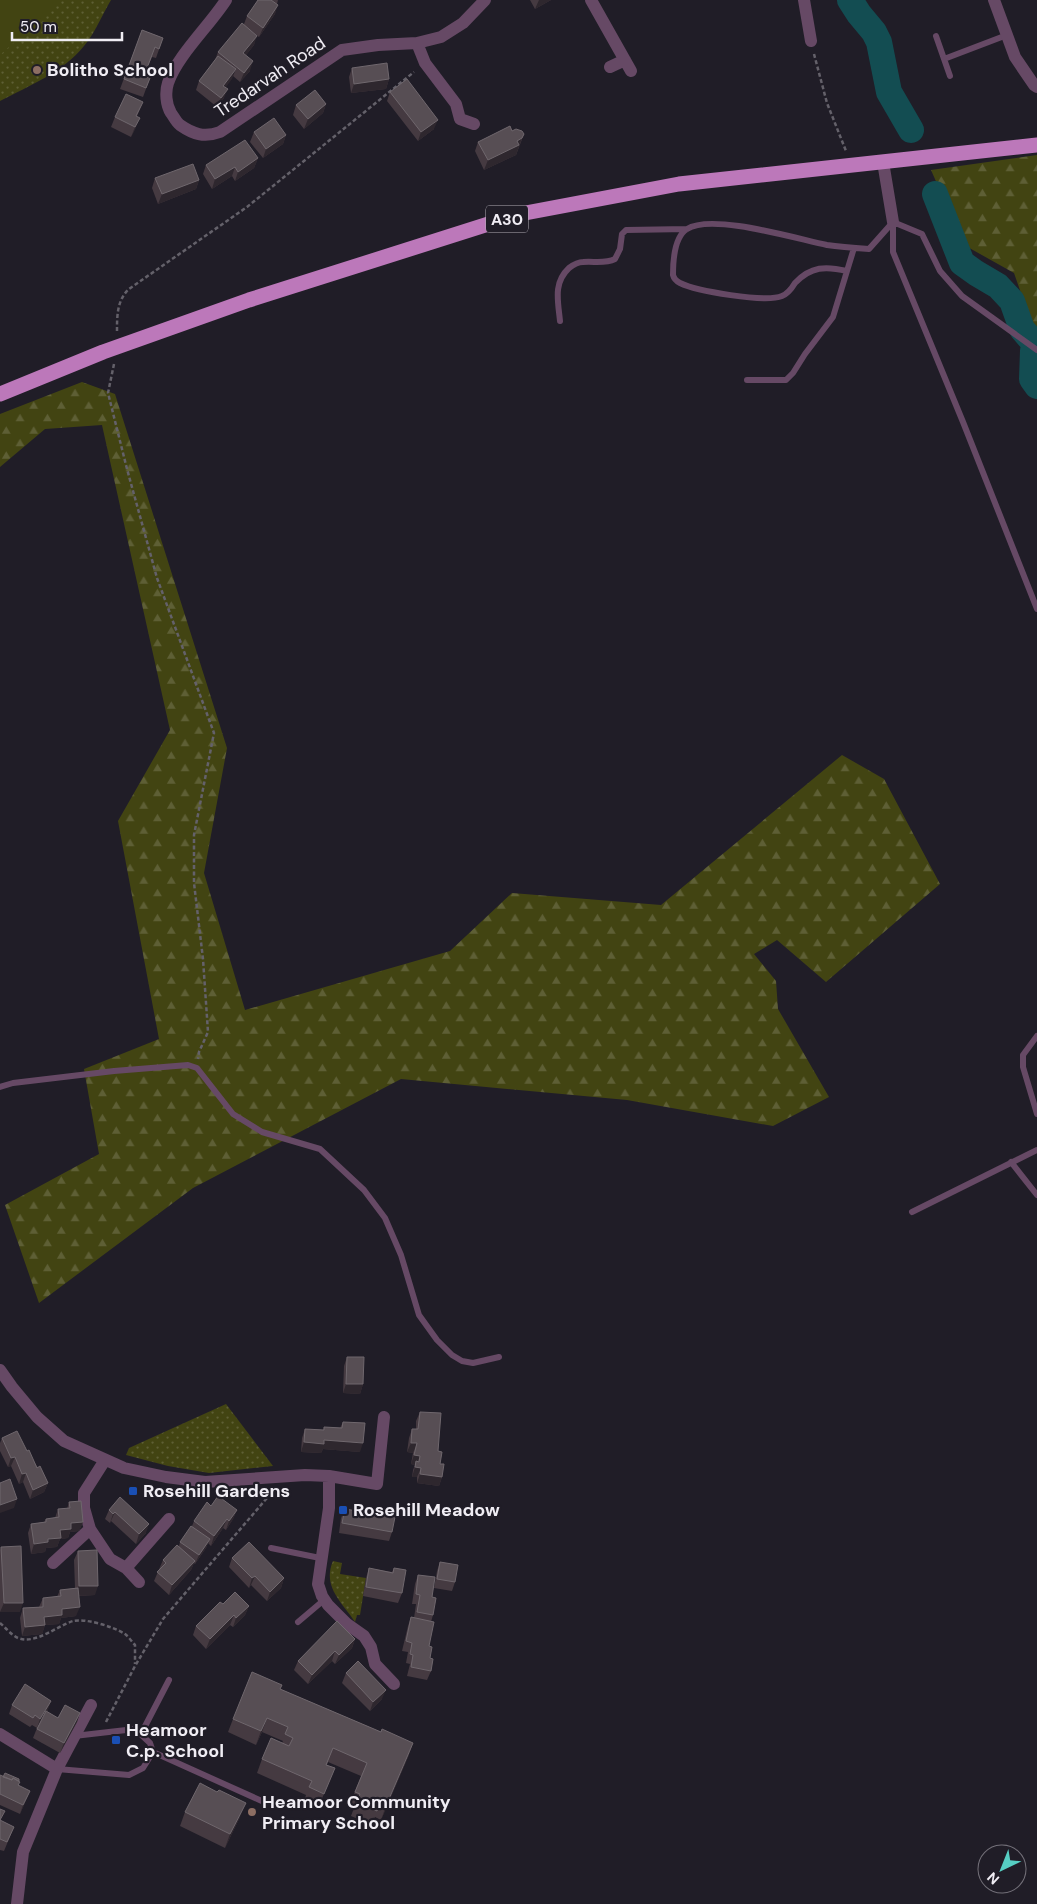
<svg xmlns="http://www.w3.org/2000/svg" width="1037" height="1904" font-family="'DM Sans',sans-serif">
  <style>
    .grass { fill: url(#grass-dots) }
    .forest { fill: url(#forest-firs) }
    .garden { fill: #424412 }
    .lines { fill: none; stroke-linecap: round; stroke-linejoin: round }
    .river { stroke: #134d52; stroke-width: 26 }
    .path { stroke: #64616a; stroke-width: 2.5; stroke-dasharray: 4 2.5; stroke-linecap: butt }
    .service { stroke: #664965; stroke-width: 6 }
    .minor { stroke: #664965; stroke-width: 12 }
    .trunk { stroke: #bc78ba; stroke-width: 15 }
    .wall { fill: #453a41 }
    .shaded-wall { fill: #2e272e }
    .building { fill: #574e54; stroke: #6f676d }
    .education-dot { fill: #8d6e63; stroke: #201d27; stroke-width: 2 }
    .transit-dot { fill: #1a4fb4; stroke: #201d27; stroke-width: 2 }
    .labels { text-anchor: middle; stroke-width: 4.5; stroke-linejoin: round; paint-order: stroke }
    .shield { fill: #201d27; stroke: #b2afb6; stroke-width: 1 }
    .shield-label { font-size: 16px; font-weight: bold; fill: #f0edf4 }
    .poi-label { font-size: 18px; font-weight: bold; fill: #f0edf4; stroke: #201d27; text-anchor: start }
    .street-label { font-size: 18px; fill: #f0edf4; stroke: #201d27 }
  </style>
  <defs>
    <pattern id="grass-dots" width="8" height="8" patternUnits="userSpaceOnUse" patternTransform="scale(1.25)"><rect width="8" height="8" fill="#424412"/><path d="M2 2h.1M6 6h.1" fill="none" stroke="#5e5f35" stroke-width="1.8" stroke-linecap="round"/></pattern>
    <pattern id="forest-firs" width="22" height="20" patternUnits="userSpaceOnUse" patternTransform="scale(1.25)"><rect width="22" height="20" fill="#424412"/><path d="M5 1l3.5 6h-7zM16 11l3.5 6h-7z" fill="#5e5f35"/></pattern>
  </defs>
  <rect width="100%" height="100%" fill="#201d27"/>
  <path class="grass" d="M0 0H111C102 15 95 33 84 46 63 72 29 86 0 101Z
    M226 1404 273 1466 209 1473 168 1466 126 1455 129 1448Z
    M333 1561 342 1563 340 1574 366 1578 360 1615H357L355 1622C342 1602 322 1587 333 1561Z"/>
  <path class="forest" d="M1037 155V329L1032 325 1014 273 964 245 931 170Z
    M82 382 115 394 227 748 204 873 245 1010 450 951 512 893 661 905 842 755 884 779 940 884 826 982 777 940 754 954 776 981 778 1009 829 1097 773 1126 627 1100 401 1079 193 1188 39 1303 5 1205 99 1154 84 1069 159 1039 118 821 170 730 102 425 45 429 0 467V414Z"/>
  <path class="garden" d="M0 0H61L0 55Z"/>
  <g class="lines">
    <path class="river" d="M850 0 859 14 874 32 879 42 889 92 911 130
      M935 194 962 263 976 273 998 286 1012 301 1022 329 1036 345
      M1033 351 1032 379 1037 386"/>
    <path class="path" d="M814 54 827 103 846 151
      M117 331C117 316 117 300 129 289L247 207 414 72
      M114 364 108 393 127 469 157 578 214 733 194 835V883L203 959 208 1032 199 1052 198 1059
      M0 1623C5 1627 11 1635 18 1638 35 1645 57 1626 73 1621 86 1618 114 1627 125 1634 129 1637 132 1642 135 1645V1664
      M106 1722 135 1666 163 1619 273 1491"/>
    <path class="service" d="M936 36 950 76
      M944 59 1007 35
      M893 222V252L963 422 1037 609
      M893 222 922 234 940 271 962 296 1037 350
      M854 248 847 271C826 266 811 266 795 283 792 288 787 294 782 296 765 303 696 291 680 283 676 281 674 279 673 275 673 261 674 237 687 229 712 213 797 239 827 245 841 247 855 248 869 249L893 222
      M560 321C558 301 553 283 569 268 573 265 578 262 583 262 594 261 605 264 615 259L620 249 622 234 626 230 687 229
      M747 380H786L793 373 805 354 833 317 847 271
      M1037 1036 1023 1055V1067L1037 1114
      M0 1087 13 1083 114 1071 188 1065 197 1068 233 1114 262 1132 320 1149 364 1190 385 1218 401 1255 419 1315 437 1340 452 1355 462 1361 473 1363 499 1357
      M1011 1162 1037 1195
      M912 1212 1037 1150
      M271 1548 320 1558
      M298 1622 324 1600
      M141 1734 169 1680
      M153 1752 264 1802
      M57 1769 129 1775 143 1768 153 1752 150 1743 135 1729 74 1736"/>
    <path class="minor" d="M226 0C210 25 177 56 168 83 165 92 166 105 171 113 174 117 176 122 180 125 193 134 204 138 220 132L342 50 378 45 417 43 441 37 463 23 485 0
      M591 0 631 71
      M804 0 811 41
      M994 0 1015 57 1034 85 1037 87
      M417 43 425 63 456 104 460 119 474 124
      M610 67 625 60
      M883 162 893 222
      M0 1370 12 1387 37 1417 64 1441 124 1468 166 1477 205 1482 305 1475 329 1476 377 1484 384 1417
      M105 1460 84 1493V1508L90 1529 110 1559 126 1568 139 1582
      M329 1476V1508L318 1584 322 1596 328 1605 347 1624 364 1636 371 1647 375 1664 394 1684
      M53 1563 90 1529
      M126 1568 169 1519
      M0 1734 57 1769
      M17 1904 23 1852 57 1769 91 1705"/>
    <path class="trunk" d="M0 394 103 352 249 300 520 214 679 184 1037 145"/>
  </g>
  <path class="wall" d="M258 0H278L277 4 275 14 259 37 256 35 254 45 246 55 250 71 240 82 233 76 225 87 224 98 217 107 196 90 199 81 215 60 218 52 244 24 247 16Z
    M530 0H551L535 9Z
    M142 30 163 38 156 58 152 57 144 76 150 78 143 97 120 89Z
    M352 68 389 79 386 89 351 93 349 77Z
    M390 92 434 129 418 141 387 101Z
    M143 102 137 116 136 127 131 137 111 127 115 117Z
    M326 104 323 113 304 129 293 115 296 105Z
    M512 131 524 134 516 155 484 170 475 151 478 142Z
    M254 132 286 135 283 144 263 158 250 142Z
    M258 158 254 168 235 181 232 176 212 189 203 174 206 165Z
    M155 178 199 180 196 189 158 204 152 188Z
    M347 1357 363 1384 360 1394 343 1393 344 1366Z
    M420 1412 438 1451 442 1477 439 1486 417 1483V1477H412L413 1470 415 1465 411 1464 413 1453 407 1452 409 1438 412 1429H416V1421Z
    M343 1422 360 1452 323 1449 321 1453 301 1452 302 1438 305 1429 323 1430 324 1427 340 1428Z
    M2 1438 27 1451 48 1483 44 1492 30 1499 23 1482 19 1484 11 1466 8 1467 0 1451V1443Z
    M120 1497 146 1533 136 1544 111 1521 110 1523 105 1519 109 1510Z
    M69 1502 83 1522 79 1531 70 1532 68 1538 60 1539 57 1547 46 1548 45 1552 31 1554 28 1533 31 1524 44 1522 46 1519 55 1518 58 1509H67Z
    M211 1506 237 1510 233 1519 226 1530 223 1528 211 1546 208 1543 206 1548 195 1564 194 1563 191 1570 169 1595 154 1581 163 1560 179 1546 180 1542 192 1526 194 1521Z
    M345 1509 392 1532 389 1541 339 1533 341 1518Z
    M1 1547 20 1612H0V1550Z
    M78 1551 95 1595 78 1596 76 1616 61 1618 59 1624 45 1625 42 1634 22 1636 20 1618 23 1608 39 1607 43 1598 57 1597 60 1590 75 1588 74 1560Z
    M232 1558 284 1578 281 1588 267 1601 251 1585 249 1588 229 1567Z
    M440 1562 455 1582 452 1591 434 1588 437 1571Z
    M369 1568 392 1572 394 1568 402 1593 398 1603 363 1596 366 1578Z
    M418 1575 432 1597 433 1615 431 1622 429 1646 431 1671 427 1680 407 1676 410 1664 406 1663 408 1652 402 1651 408 1626 411 1617 414 1618 416 1604H412L415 1584Z
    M223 1604 249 1606 245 1615 233 1627 230 1625 206 1649 193 1635 196 1626Z
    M355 1639 352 1648 335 1664 332 1661 308 1684 294 1670 298 1661Z
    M346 1673 382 1699 370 1711 342 1683Z
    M280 1689 381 1732 413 1743 408 1757 381 1820 375 1817 372 1825 351 1816 354 1808 349 1806 361 1776 328 1762 327 1765 335 1768 318 1808 304 1801 306 1795 257 1773 262 1759 282 1743 283 1741 262 1732 256 1745 228 1732 233 1719Z
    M12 1705 48 1710 47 1712 58 1718 80 1713 77 1722 60 1753 33 1738 37 1728 32 1725 30 1727 9 1714Z
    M0 1776 19 1781V1786L30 1791 20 1814 0 1805Z
    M0 1809 1 1821 14 1827 4 1851 0 1850Z
    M185 1812 240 1817 225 1848 180 1826Z"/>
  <path class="shaded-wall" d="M539 0H551L535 9Z
    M278 5 275 14 259 37 263 28Z
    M257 36 254 45 240 63 243 53Z
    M253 61 250 71 240 82 244 73Z
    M236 69 232 79 220 95 223 86Z
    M389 79 386 89 351 93 354 84Z
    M228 89 224 98 217 107 221 98Z
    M326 104 323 113 304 129 308 119Z
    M140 118 136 127 131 137 135 127Z
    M438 120 434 129 418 141 421 132Z
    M286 135 283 144 263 158 266 149Z
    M522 138 516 155 484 170 488 160Z
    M258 158 254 168 235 181 238 172Z
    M235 167 232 176 212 189 215 179Z
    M199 180 196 189 158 204 162 194Z
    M346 1384H363L360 1394 343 1393Z
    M324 1440 363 1443 360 1452 323 1449 321 1453 301 1452 304 1442Z
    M411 1443H417L413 1453 407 1452Z
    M414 1455 420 1456 416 1465V1461L415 1465 411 1464Z
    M15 1457 11 1466 8 1467 11 1458Z
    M415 1467 421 1468 417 1477H412Z
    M26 1473 23 1482 19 1484 22 1474Z
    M420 1474 442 1477 439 1486 417 1483Z
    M48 1483 44 1492 30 1499 33 1490Z
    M17 1499 14 1508 0 1513V1505Z
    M237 1510 233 1519 226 1530 229 1521Z
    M115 1512 111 1521 110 1523 113 1514Z
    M227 1519 223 1528 211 1546 214 1536Z
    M83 1522 79 1531 70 1532 68 1538 60 1539 57 1547 46 1548 45 1552 31 1554 34 1544 48 1539 71 1523Z
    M149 1524 146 1533 136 1544 139 1534Z
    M210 1539 206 1548 195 1564 199 1555Z
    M195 1561 191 1570 169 1595 172 1585Z
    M255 1576 251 1585 249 1588 252 1578Z
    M284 1578 281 1588 267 1601 270 1592Z
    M79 1586H98L95 1595 76 1596Z
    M4 1603H23L20 1612H0Z
    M249 1606 245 1615 233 1627 236 1618Z
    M80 1607 76 1616 61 1618 59 1624 45 1625 42 1634 22 1636 25 1627 44 1617 62 1609Z
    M234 1615 230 1625 206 1649 210 1639Z
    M355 1639 352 1648 335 1664 339 1655Z
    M335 1651 332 1661 308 1684 312 1675Z
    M386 1690 382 1699 370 1711 373 1702Z
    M51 1701 48 1710 37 1728 40 1719Z
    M80 1713 77 1722 60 1753 64 1743Z
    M267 1718 262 1732 256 1745 261 1731Z
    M413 1743 408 1757 381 1820 386 1806Z
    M30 1791 26 1800 20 1814 23 1805Z
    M246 1803 240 1817 225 1848 230 1834Z"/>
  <path class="building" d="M258 0H271L278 5 263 28 247 16Z
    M242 23 257 36 243 53 253 61 244 73 218 52Z
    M142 30 163 38 159 49 155 47 144 76 150 78 146 88 124 79Z
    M218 56 236 69 223 86 228 89 221 98 199 81Z
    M387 63 389 79 354 84 352 68Z
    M407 79 438 120 421 132 390 92Z
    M315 90 326 104 308 119 296 105Z
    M126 94 143 102 136 116 140 118 135 127 115 117Z
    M274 118 286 135 266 149 254 132Z
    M510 126 512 131 516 129 522 131 524 134 522 138 517 141 519 145 488 160 478 142Z
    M245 140 258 158 238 172 235 167 215 179 206 165Z
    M193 164 199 180 162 194 155 178Z
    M347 1357H364L363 1384H346Z
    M420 1412 441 1413 438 1451 442 1452 440 1464H444L442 1477 420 1474 421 1468 415 1467 416 1461 419 1462 420 1456 414 1455 417 1443H411L412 1429H418Z
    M343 1422 365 1423 363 1443 324 1440V1444L304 1442 305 1429 324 1430V1427L342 1428Z
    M17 1431 27 1451 29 1450 37 1468 40 1466 48 1483 33 1490 26 1473 22 1474 15 1457 11 1458 2 1438Z
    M10 1479 17 1499 0 1505V1483Z
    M218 1496 237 1510 229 1521 227 1519 214 1536 194 1521 207 1502 211 1506Z
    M120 1497 149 1524 139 1534 115 1512 113 1514 109 1510Z
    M81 1501 83 1522 71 1523V1529L60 1530 61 1538 48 1539V1542L34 1544 31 1524 46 1522V1519L59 1517 58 1509 70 1508 69 1502Z
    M345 1509 395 1517 392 1532 342 1523Z
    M191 1526 210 1539 199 1555 180 1542Z
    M249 1542 284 1578 270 1592 255 1576 252 1578 232 1558Z
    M177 1545 195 1561 172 1585 157 1572 166 1563 163 1560Z
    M21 1546 23 1603H4L1 1547Z
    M97 1550 98 1586H79L78 1551Z
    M440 1562 458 1565 455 1582 437 1579Z
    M369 1568 393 1573 394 1568 406 1570 402 1593 366 1587Z
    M418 1575 435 1577 432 1597 436 1598 433 1615 417 1612 420 1595 416 1594Z
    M78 1588 80 1607 62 1609V1615L44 1617 45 1625 25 1627 23 1608 43 1607V1598L61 1596 60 1590Z
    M235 1592 249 1606 236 1618 234 1615 210 1639 196 1626 220 1602 223 1604Z
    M411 1617 434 1622 429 1646 432 1647 430 1658 433 1659 431 1671 411 1667 413 1655 410 1654 412 1643 406 1641Z
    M337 1621 355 1639 339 1655 335 1651 312 1675 298 1661Z
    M358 1661 386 1690 373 1702 346 1673Z
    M252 1672 282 1685 280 1689 381 1732 382 1729 413 1743 386 1806 380 1803 377 1811 356 1802 360 1794 355 1792 367 1763 333 1748 326 1765 335 1768 324 1794 309 1787 312 1781 262 1759 271 1738 289 1746 293 1738 285 1734 288 1727 267 1718 261 1731 233 1719Z
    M25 1684 51 1701 40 1719 35 1715 33 1718 12 1705Z
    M65 1705 80 1713 64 1743 37 1729 46 1711 58 1718Z
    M5 1773 19 1779V1781L13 1778 12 1780 3 1777Z
    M0 1775 12 1780 13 1778 18 1781 20 1782 18 1785 30 1791 23 1805 0 1794Z
    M200 1783 217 1792 219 1790 246 1803 230 1834 185 1812Z
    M0 1809 5 1811 0 1820 14 1827 7 1842 0 1839Z"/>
  <g class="education-dot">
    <circle cx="37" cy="70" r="5"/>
    <circle cx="252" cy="1812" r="5"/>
  </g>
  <g class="transit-dot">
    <rect x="128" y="1486" width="10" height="10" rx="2.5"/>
    <rect x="338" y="1505" width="10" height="10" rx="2.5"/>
    <rect x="111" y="1735" width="10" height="10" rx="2.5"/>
  </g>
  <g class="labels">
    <rect class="shield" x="486" y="205.5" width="42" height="27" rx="4"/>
    <g class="shield-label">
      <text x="507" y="225">A30</text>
    </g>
    <g class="poi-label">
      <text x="47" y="76">Bolitho School</text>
      <text x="143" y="1497">Rosehill Gardens</text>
      <text x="353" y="1516">Rosehill Meadow</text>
      <text x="126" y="1736">Heamoor<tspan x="126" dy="21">C.p. School</tspan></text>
      <text x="262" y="1808">Heamoor Community<tspan x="262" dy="21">Primary School</tspan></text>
    </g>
    <g class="street-label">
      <text transform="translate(270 77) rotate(-34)" y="6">Tredarvah Road</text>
    </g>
  </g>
  <g transform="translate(1002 1869) rotate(223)"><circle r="24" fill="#201d27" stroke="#737079"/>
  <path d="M0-4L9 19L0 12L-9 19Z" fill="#56cec3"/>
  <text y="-8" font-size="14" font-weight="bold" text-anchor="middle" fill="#f0edf4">N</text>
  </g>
  <path d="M12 32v8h110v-8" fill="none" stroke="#f0edf4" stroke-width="2.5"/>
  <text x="20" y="32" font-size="15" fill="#f0edf4" stroke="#201d27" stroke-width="4" paint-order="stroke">50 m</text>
</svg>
